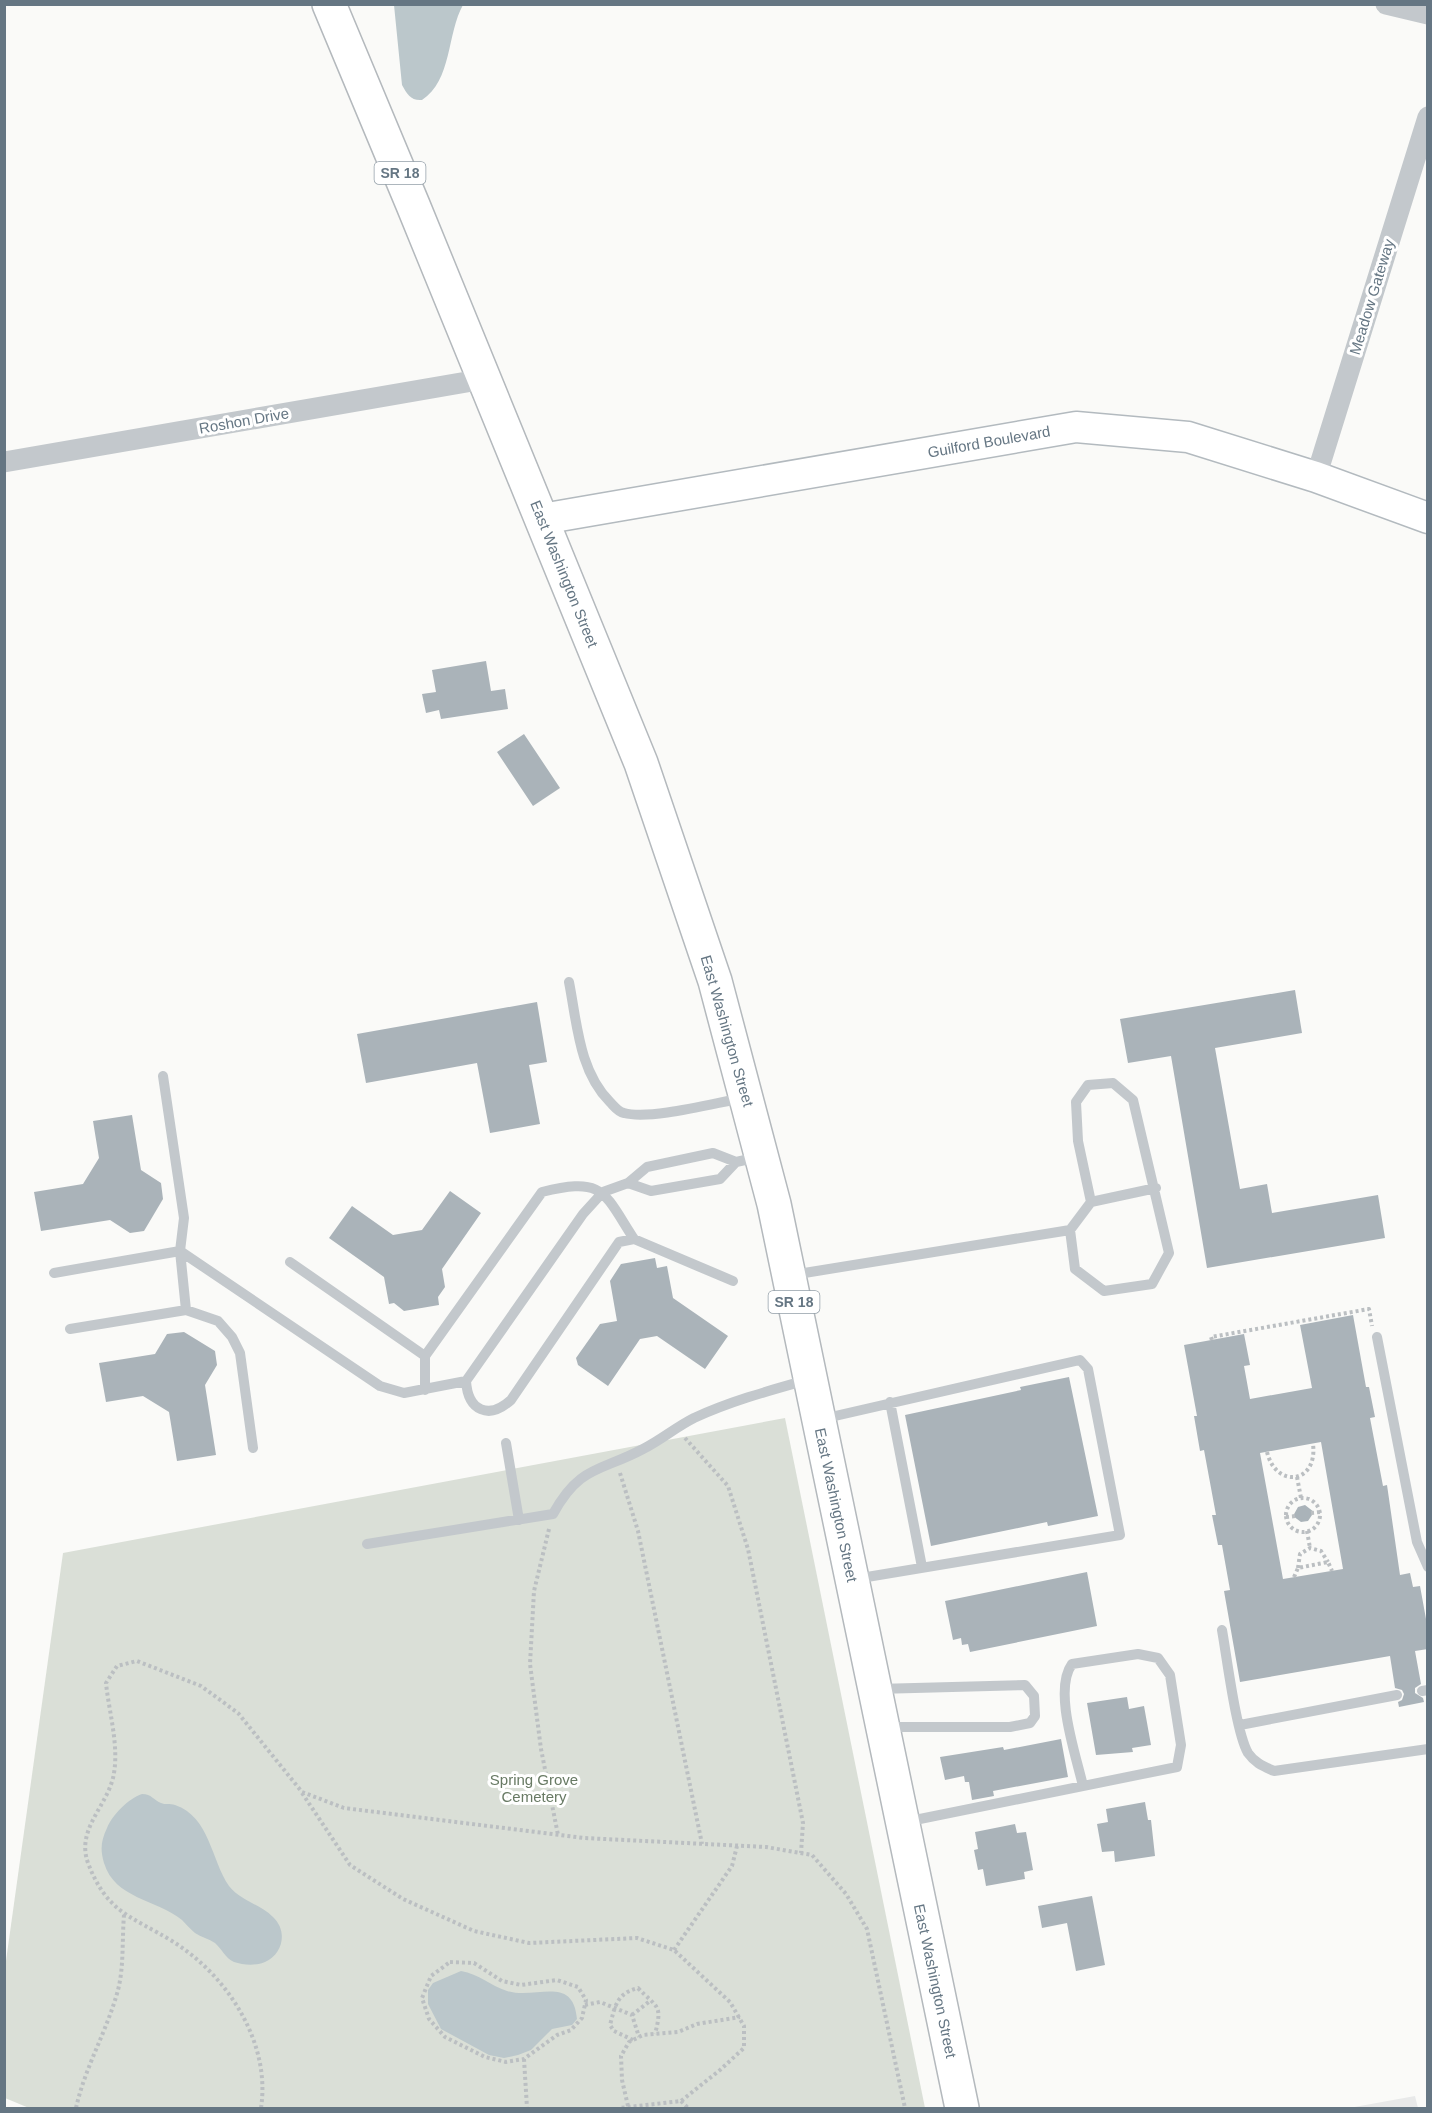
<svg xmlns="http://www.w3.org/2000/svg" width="1432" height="2113" font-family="Helvetica,sans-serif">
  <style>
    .built { fill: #e8e9e9 }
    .green { fill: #dadfd7 }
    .water { fill: #bbc7cb }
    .building { fill: #aab3b9; fill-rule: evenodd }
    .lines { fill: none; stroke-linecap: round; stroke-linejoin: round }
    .secondary-casing { stroke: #b3babf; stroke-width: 33 }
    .highway-casing { stroke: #b4b9bd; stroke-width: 36 }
    .path { stroke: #bbbfc2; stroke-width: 4; stroke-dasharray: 3 3; stroke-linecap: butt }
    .lane { stroke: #c3c8cc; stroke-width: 10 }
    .street { stroke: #c3c8cc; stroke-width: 21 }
    .secondary { stroke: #fff; stroke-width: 30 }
    .highway { stroke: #fff; stroke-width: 33 }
    .labels { text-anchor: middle; stroke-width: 6; stroke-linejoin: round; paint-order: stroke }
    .shield { fill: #fff; stroke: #939fa8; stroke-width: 1.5 }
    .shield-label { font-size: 14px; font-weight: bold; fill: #657683 }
    .street-label { font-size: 15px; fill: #657683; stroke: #fff }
    .park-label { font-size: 15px; fill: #687a64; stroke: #fff }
  </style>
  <rect width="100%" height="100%" fill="#fafaf8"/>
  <path class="built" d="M1415 2096 1418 2108H1349Z"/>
  <path class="green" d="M785 1418 925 2108H29L5 2098V1968L63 1553Z"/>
  <path class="water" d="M394 5H463C447 33 452 81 422 100 411 101 407 94 402 85Z
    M142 1794C152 1794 153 1800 161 1803 165 1805 170 1803 175 1805 210 1817 211 1860 229 1886 241 1901 260 1904 273 1917 288 1931 283 1954 265 1962 256 1966 243 1965 234 1962 225 1958 222 1949 215 1943 209 1939 201 1937 195 1933 190 1929 186 1924 182 1920 156 1899 115 1899 104 1863 100 1849 101 1841 107 1828 113 1814 128 1799 142 1794Z
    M461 1971C479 1974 491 1986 507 1991 536 2000 573 1974 577 2019L572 2025 552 2029 531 2050 518 2055 504 2058 489 2055 441 2029 428 2004V1990L433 1983Z"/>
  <path class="building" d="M486 661 491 691 505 689 508 709 441 719 439 710 426 713 422 694 436 692 432 670Z
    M524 734 560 788 533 806 497 752Z
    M1295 990 1302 1033 1215 1048 1240 1189 1267 1184 1272 1213 1378 1195 1385 1238 1207 1268 1171 1056 1128 1063 1120 1019Z
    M537 1002 547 1062 529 1065 540 1124 490 1133 477 1063 366 1083 357 1034Z
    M132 1115 141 1170 161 1183 163 1199 144 1231 130 1233 110 1220 41 1231 34 1192 83 1184 99 1158 93 1121Z
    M450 1191 481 1213 442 1269 445 1287 438 1297 439 1305 404 1311 394 1303 389 1304 384 1277 329 1238 352 1206 393 1235 422 1230Z
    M655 1258 657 1268 667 1266 673 1298 728 1336 705 1369 657 1336 640 1339 608 1386 578 1365 576 1358 600 1324 617 1321 610 1281 621 1264Z
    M1353 1315 1366 1387H1369L1375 1417 1370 1418 1383 1486 1387 1485 1400 1575 1410 1573 1413 1587 1420 1586 1428 1630V1649L1415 1651 1421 1684 1415 1688V1693L1423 1698 1424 1702 1399 1707 1398 1702 1402 1700 1404 1694 1402 1690 1395 1688 1390 1656 1240 1682 1224 1591 1230 1590 1222 1545H1218L1212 1515H1216L1204 1450 1200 1451 1194 1416H1197L1184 1345 1244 1334 1250 1365 1244 1366 1250 1399 1312 1388 1300 1325ZM1321 1442 1343 1569 1283 1579 1260 1453Z
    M184 1332 215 1351 217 1365 205 1385 216 1455 177 1461 169 1412 143 1396 106 1402 99 1363 155 1354 167 1334Z
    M1069 1377 1098 1516 1048 1526 1047 1522 931 1546 905 1415 1021 1390 1020 1387Z
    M1305 1505 1314 1512 1308 1521 1301 1522 1293 1516 1298 1507Z
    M1087 1572 1097 1626 970 1652 968 1644 962 1645 961 1638 953 1640 945 1601Z
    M1127 1697 1129 1709 1144 1706 1151 1745 1132 1748 1133 1752 1096 1755 1087 1703Z
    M1061 1739 1068 1777 993 1791 994 1796 972 1800 969 1782H965L964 1776 945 1780 940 1757 1003 1747 1004 1750Z
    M1145 1802 1148 1820H1151L1155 1856 1115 1862 1114 1851 1102 1852 1097 1824 1108 1822 1106 1809Z
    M1015 1824 1017 1833 1026 1832 1033 1870 1024 1872 1025 1879 986 1886 983 1869 978 1870 974 1850 978 1849 975 1832Z
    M1092 1896 1105 1965 1076 1971 1067 1923 1042 1928 1038 1906Z"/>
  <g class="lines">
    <defs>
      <path id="secondary" d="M542 519 1076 427 1188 437 1316 477 1428 518"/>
      <path id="highway" d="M329 4 413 205 641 763 715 981 774 1204 962 2108"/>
    </defs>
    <use href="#secondary" class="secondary-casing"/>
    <use href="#highway" class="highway-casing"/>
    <path class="path" d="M1212 1340 1211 1337 1369 1309 1372 1326
      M685 1438 728 1486 748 1549 803 1823 801 1853
      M1267 1452C1276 1489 1318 1484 1313 1444
      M620 1473 638 1531 702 1844
      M1297 1477 1301 1498
      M1286 1515a17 17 0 1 1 34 0a17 17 0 1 1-34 0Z
      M1311 1513 1320 1512
      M1286 1517 1296 1516
      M549 1529 534 1591 530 1664 541 1749 558 1835
      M1307 1531 1310 1548
      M1298 1568 1300 1554 1310 1548 1321 1551 1328 1562
      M1294 1577 1298 1568 1328 1562 1332 1571
      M302 1793 350 1865 403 1899 474 1931 529 1943 637 1938 674 1950 730 2002 744 2026V2048L720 2070 681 2101 620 2108
      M674 1950 732 1866 737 1846
      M450 1962 474 1963 502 1981 521 1985 557 1980 578 1987 586 2000 582 2018 571 2030 557 2035 524 2059 506 2062 485 2057 445 2037 429 2019 422 1998 431 1976Z
      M585 2005 600 2002 632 2015 639 2037
      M632 2015 650 2001
      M633 2040 614 2031 610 2025C615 2006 617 1993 638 1988 657 2008 663 2004 655 2034
      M524 2059 527 2108
      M681 2101 688 2108
      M628 2106 622 2080 621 2056 629 2042 643 2035 678 2032 697 2024 740 2017
      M76 2108C85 2067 107 2031 118 1990 124 1967 122 1939 124 1915
      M261 2108C271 2042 227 1975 172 1941 131 1916 107 1913 88 1863 76 1830 106 1807 113 1778 120 1748 109 1713 106 1683L117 1666 137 1661 201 1686 238 1713 302 1792 344 1808 584 1838 766 1847 812 1855 846 1894 867 1929 905 2108"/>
    <path class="lane" d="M569 982C577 1023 579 1071 610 1102 614 1106 618 1112 624 1113 651 1120 714 1103 743 1098
      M163 1076 184 1218 180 1251 380 1386 404 1393 466 1381
      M736 1162 720 1179 651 1191 628 1183 647 1167 713 1153 736 1162 759 1157
      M628 1183 603 1192 583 1214 466 1381C468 1411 489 1420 511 1400L619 1242 634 1239 733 1281
      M1091 1202 1156 1188
      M290 1262 425 1356
      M54 1273 180 1251 186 1310
      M792 1275 1070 1230 1075 1269 1104 1291 1152 1284 1169 1253 1133 1100 1113 1083 1088 1085 1076 1102 1078 1141 1091 1202 1070 1230
      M70 1329 186 1310 218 1321 232 1337 240 1353 253 1448
      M1377 1337 1417 1542 1428 1567
      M425 1390V1356L542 1192C604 1177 603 1191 634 1239
      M890 1402 922 1567
      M822 1419 1080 1360 1088 1369 1120 1535 855 1579
      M506 1443 519 1520
      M367 1544 553 1514C580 1465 600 1472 643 1449 661 1440 676 1427 694 1418 731 1401 768 1391 807 1380
      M1222 1630C1227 1658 1236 1732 1248 1753 1255 1763 1263 1766 1274 1771L1428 1749
      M877 1689 1025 1685 1034 1696 1035 1716 1030 1723 1010 1727H885
      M1422 1691 1428 1690
      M1240 1725 1397 1695
      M905 1822 1177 1767 1181 1745 1170 1675 1158 1658 1138 1654 1072 1664C1053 1690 1076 1755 1083 1786"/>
    <path class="street" d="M1386 4 1428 14
      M4 462 484 379
      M1316 477 1428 117"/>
    <use href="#secondary" class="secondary"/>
    <use href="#highway" class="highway"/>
  </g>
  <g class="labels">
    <g class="shield">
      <rect x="374.5" y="162" width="51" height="22" rx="4.5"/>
      <rect x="768.5" y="1291" width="51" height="22" rx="4.5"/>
    </g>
    <g class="shield-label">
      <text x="400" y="178">SR 18</text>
      <text x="794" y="1307">SR 18</text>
    </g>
    <g class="street-label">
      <text transform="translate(1372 297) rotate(-73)" y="5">Meadow Gateway</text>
      <text transform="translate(244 421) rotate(-10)" y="5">Roshon Drive</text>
      <text transform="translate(989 442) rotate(-10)" y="5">Guilford Boulevard</text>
      <text transform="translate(564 574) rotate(68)" y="5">East Washington Street</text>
      <text transform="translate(727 1031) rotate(74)" y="5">East Washington Street</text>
      <text transform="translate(836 1505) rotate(78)" y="5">East Washington Street</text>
      <text transform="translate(935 1981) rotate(78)" y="5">East Washington Street</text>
    </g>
    <g class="park-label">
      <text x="534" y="1785">Spring Grove<tspan x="534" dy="17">Cemetery</tspan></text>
    </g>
  </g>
  <rect width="1432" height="2113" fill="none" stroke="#657683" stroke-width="12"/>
</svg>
